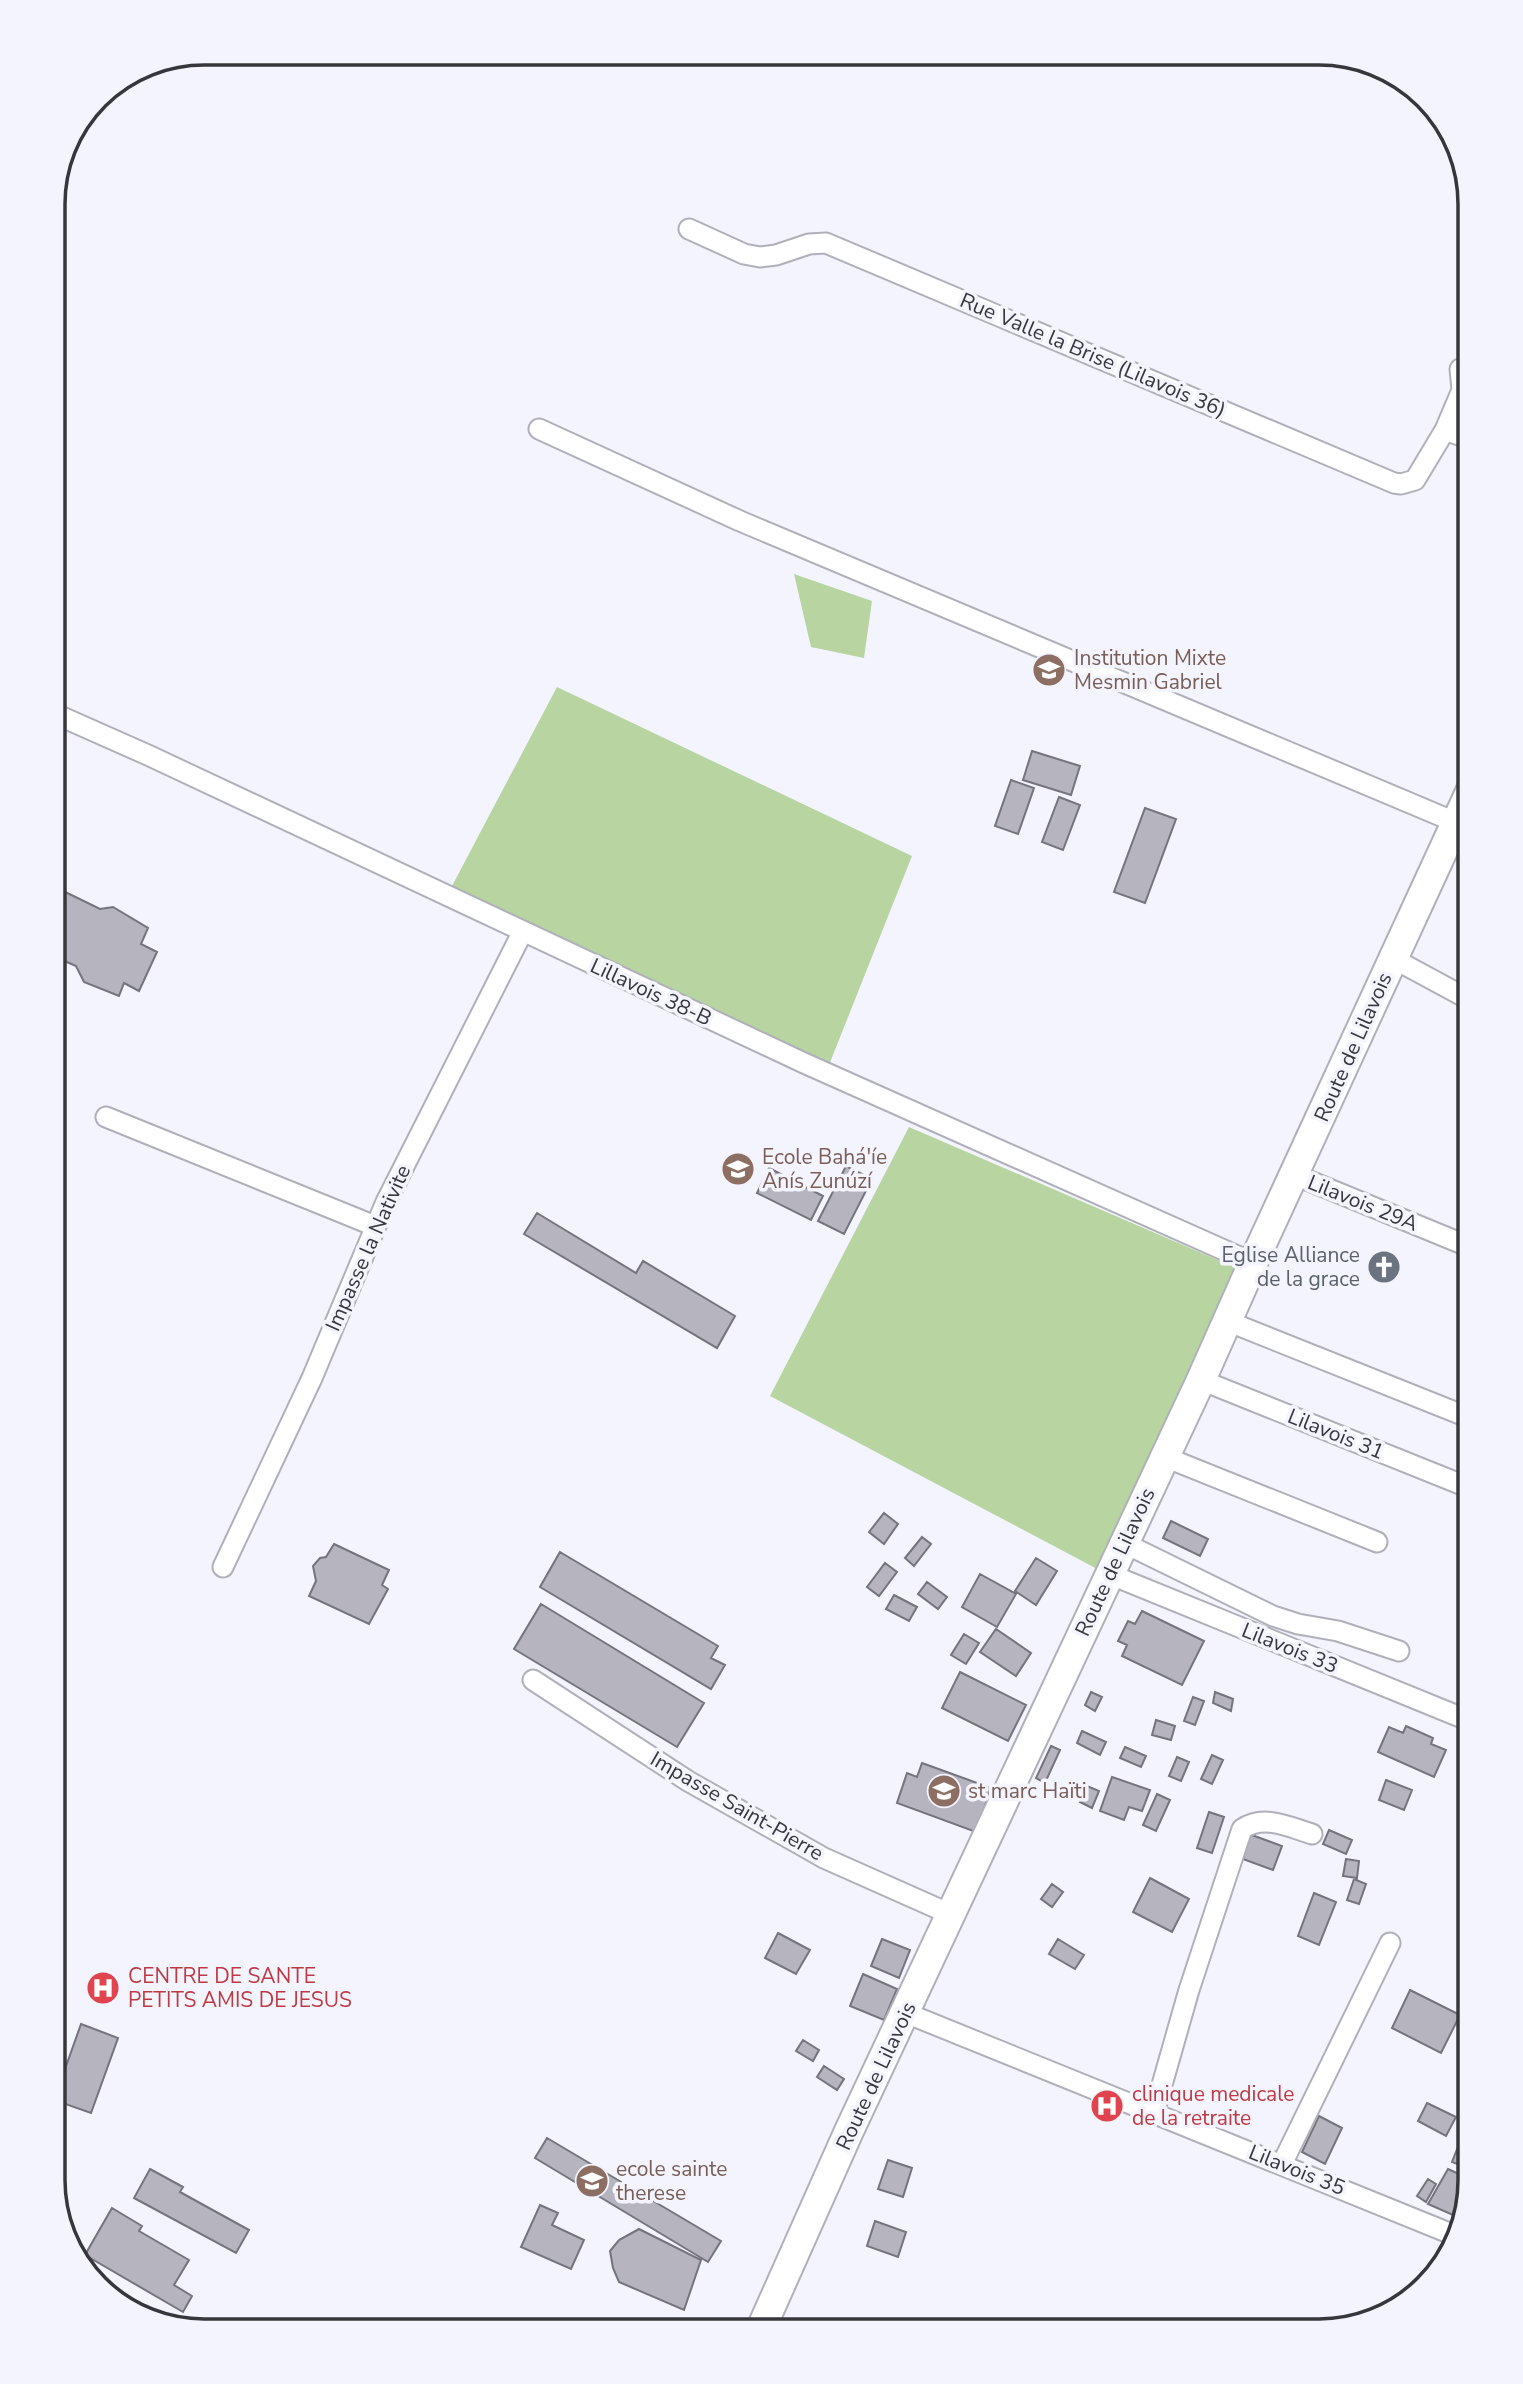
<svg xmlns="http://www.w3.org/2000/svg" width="1523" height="2384" font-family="'Nunito Sans',sans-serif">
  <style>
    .green { fill: #b8d4a1 }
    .building { fill: #b6b4bf; stroke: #75747d; stroke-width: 2 }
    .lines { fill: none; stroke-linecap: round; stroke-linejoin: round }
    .minor-casing { stroke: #b0b0ba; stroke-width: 23 }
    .secondary-casing { stroke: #b0b0ba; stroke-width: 32 }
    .minor { stroke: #fff; stroke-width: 19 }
    .secondary { stroke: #fff; stroke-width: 28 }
    .labels { text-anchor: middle; stroke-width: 7; stroke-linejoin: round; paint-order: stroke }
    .street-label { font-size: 21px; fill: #37373b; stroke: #f4f4ff }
    .education-label { font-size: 21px; fill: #785e54; stroke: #f4f4ff; text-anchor: start }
    .worship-label { font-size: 21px; fill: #5b616d; stroke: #f4f4ff; text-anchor: end }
    .health-label { font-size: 21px; fill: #be3a42; stroke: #f4f4ff; text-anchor: start }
    .rim { fill: none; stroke: #37373b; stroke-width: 3.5 }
  </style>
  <rect width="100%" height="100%" fill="#f4f4ff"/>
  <path class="green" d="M794 574 872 601 864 658 811 647Z
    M557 687 912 856 829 1065 452 886Z
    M909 1127 1241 1270 1101 1571 770 1396Z"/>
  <path class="building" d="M1032 751 1080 766 1071 795 1023 780Z
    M1011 780 1034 788 1018 834 995 826Z
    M1059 797 1080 805 1063 850 1042 842Z
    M1145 808 1176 819 1145 903 1114 892Z
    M53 886 100 909 113 907 148 928 141 944 157 952 139 991 124 983 119 996 84 982 76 966 53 956Z
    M846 1166 872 1179 844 1234 818 1221Z
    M769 1168 823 1196 811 1220 757 1193Z
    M537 1213 636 1273 643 1261 735 1316 717 1348 524 1234Z
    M884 1513 898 1524 884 1544 869 1532Z
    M1171 1521 1208 1539 1200 1556 1163 1538Z
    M922 1537 931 1544 914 1566 905 1558Z
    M334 1544 389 1570 382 1585 388 1589 369 1624 309 1596 316 1581 313 1566 320 1558 326 1557Z
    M560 1552 718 1646 711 1658 725 1665 711 1689 540 1587Z
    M1036 1558 1057 1571 1036 1605 1015 1591Z
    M885 1563 897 1572 879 1596 867 1587Z
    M980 1574 1016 1594 997 1627 962 1607Z
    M927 1582 947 1597 938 1609 918 1594Z
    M894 1595 917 1607 909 1621 886 1609Z
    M541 1604 704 1703 677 1747 514 1649Z
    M1142 1611 1204 1641 1182 1685 1122 1656 1127 1645 1118 1641 1128 1621 1135 1624Z
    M996 1629 1031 1653 1016 1676 980 1652Z
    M964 1634 979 1643 966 1664 951 1655Z
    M960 1672 1026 1705 1008 1741 942 1708Z
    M1091 1692 1102 1697 1095 1711 1085 1705Z
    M1215 1692 1233 1699 1231 1711 1213 1703Z
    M1193 1697 1204 1701 1195 1725 1184 1721Z
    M1156 1720 1175 1726 1171 1740 1152 1735Z
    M1406 1726 1433 1738 1431 1744 1446 1750 1434 1777 1378 1752 1389 1727 1403 1733Z
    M1082 1731 1106 1742 1100 1755 1077 1743Z
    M1051 1746 1060 1750 1045 1783 1036 1778Z
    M1125 1747 1146 1756 1141 1767 1120 1758Z
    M1212 1755 1223 1760 1212 1784 1201 1779Z
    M1177 1757 1189 1762 1181 1781 1169 1776Z
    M922 1763 991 1788 976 1832 897 1803 907 1773 917 1777Z
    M1112 1777 1150 1790 1142 1811 1129 1807 1124 1820 1100 1811Z
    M1386 1780 1412 1790 1404 1810 1379 1800Z
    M1087 1786 1099 1791 1092 1808 1080 1802Z
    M1157 1794 1170 1800 1156 1831 1143 1825Z
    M1209 1812 1224 1817 1212 1853 1197 1848Z
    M1329 1830 1352 1840 1346 1854 1323 1844Z
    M1249 1834 1282 1846 1273 1870 1240 1858Z
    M1346 1859 1359 1861 1357 1878 1343 1876Z
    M1150 1878 1189 1899 1172 1932 1133 1912Z
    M1354 1879 1366 1884 1359 1904 1347 1900Z
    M1052 1884 1063 1892 1052 1907 1041 1899Z
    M1314 1893 1336 1902 1319 1945 1298 1936Z
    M778 1933 810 1950 796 1974 765 1958Z
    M882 1939 910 1950 899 1978 871 1966Z
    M1058 1939 1084 1955 1075 1969 1049 1954Z
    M863 1974 897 1989 884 2020 850 2006Z
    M1410 1990 1460 2015 1441 2053 1392 2028Z
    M81 2024 118 2038 91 2113 54 2100Z
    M803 2040 819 2050 813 2061 796 2051Z
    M824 2066 844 2079 837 2090 817 2077Z
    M1427 2103 1456 2117 1446 2136 1418 2121Z
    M1319 2116 1342 2128 1325 2164 1302 2152Z
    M547 2138 721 2241 708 2262 535 2158Z
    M1461 2139 1470 2143V2169L1452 2162Z
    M888 2160 912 2168 903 2197 878 2189Z
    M150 2169 183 2187 180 2192 249 2230 236 2253 134 2198Z
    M1448 2169 1470 2179 1468 2190 1453 2215 1428 2204Z
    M1428 2179 1436 2184 1426 2202 1417 2196Z
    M540 2205 558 2213 552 2225 584 2240 571 2269 521 2247Z
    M112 2208 142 2226 139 2231 189 2260 174 2285 192 2296 183 2312 85 2255Z
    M875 2221 906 2232 898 2257 867 2246Z
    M639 2229 701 2260 684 2310 619 2282 613 2268 610 2251 619 2240Z"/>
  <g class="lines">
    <defs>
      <path id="minor" d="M689 229 744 254 760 257 776 255 809 244 826 243 1394 483 1401 484 1415 480 1445 430 1470 439
        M539 429 740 521 1455 822
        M1445 430 1462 390 1460 369
        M53 713 150 756 804 1063 1253 1263
        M1394 959 1470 1000
        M106 1117 375 1226
        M1295 1175 1470 1247
        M1227 1321 1470 1418
        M1201 1380 1470 1488
        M1165 1457 1377 1542
        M1124 1543 1273 1616 1298 1624 1338 1631 1399 1651
        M223 1567 312 1378 386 1202 522 933
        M1109 1574 1470 1721
        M533 1680 688 1781 824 1858 950 1914
        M906 2013 1454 2235
        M1154 2113 1189 1990 1242 1829C1264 1814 1289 1827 1312 1834
        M1282 2164 1390 1943"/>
      <path id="secondary" d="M760 2331 849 2131 1201 1380 1253 1263 1470 792"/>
    </defs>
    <use href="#minor" class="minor-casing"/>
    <use href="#secondary" class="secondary-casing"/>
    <use href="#minor" class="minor"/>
    <use href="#secondary" class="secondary"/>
  </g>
  <defs>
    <symbol id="school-disc" viewBox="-11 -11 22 22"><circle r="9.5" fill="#8d6e63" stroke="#f4f4ff"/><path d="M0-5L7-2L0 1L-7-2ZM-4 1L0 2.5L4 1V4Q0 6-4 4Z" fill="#fff"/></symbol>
    <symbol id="church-disc" viewBox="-11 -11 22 22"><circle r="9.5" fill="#6b7280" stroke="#f4f4ff"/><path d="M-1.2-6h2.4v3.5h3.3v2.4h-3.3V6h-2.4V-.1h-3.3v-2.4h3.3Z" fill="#fff"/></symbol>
    <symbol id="hospital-disc" viewBox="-11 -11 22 22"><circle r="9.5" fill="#e0444e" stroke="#f4f4ff"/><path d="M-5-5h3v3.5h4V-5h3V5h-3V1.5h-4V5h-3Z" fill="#fff"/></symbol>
  </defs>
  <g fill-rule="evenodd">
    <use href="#school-disc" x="1030" y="651" width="38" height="38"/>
    <use href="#school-disc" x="719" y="1150" width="38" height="38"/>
    <use href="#church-disc" x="1365" y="1248" width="38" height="38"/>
    <use href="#school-disc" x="925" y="1772" width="38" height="38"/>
    <use href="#hospital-disc" x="84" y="1969" width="38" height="38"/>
    <use href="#hospital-disc" x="1088" y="2087" width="38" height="38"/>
    <use href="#school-disc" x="573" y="2162" width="38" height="38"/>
  </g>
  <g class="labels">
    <g class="street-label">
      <text transform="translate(1093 355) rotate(23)" y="7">Rue Valle la Brise (Lilavois 36)</text>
      <text transform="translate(651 992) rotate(25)" y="7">Lillavois 38-B</text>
      <text transform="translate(1353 1047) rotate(-66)" y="7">Route de Lilavois</text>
      <text transform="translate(1363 1203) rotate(22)" y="7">Lilavois 29A</text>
      <text transform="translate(368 1248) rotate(-66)" y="7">Impasse la Nativite</text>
      <text transform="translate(1336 1434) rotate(22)" y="7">Lilavois 31</text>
      <text transform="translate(1115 1562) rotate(-65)" y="7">Route de Lilavois</text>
      <text transform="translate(1290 1648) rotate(22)" y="7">Lilavois 33</text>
      <text transform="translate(737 1806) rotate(30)" y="7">Impasse Saint-Pierre</text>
      <text transform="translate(876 2076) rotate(-65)" y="7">Route de Lilavois</text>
      <text transform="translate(1297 2170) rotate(22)" y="7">Lilavois 35</text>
    </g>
    <g class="education-label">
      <text x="1074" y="665">Institution Mixte<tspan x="1074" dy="24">Mesmin Gabriel</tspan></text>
      <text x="762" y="1164">Ecole Bahá'íe<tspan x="762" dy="24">Anís Zunúzí</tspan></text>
      <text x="968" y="1798">st marc Haïti</text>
      <text x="616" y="2176">ecole sainte<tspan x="616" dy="24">therese</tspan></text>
    </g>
    <g class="worship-label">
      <text x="1360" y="1262">Eglise Alliance<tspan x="1360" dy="24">de la grace</tspan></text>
    </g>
    <g class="health-label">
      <text x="128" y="1983">CENTRE DE SANTE<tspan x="128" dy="24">PETITS AMIS DE JESUS</tspan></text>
      <text x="1132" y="2101">clinique medicale<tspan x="1132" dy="24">de la retraite</tspan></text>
    </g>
  </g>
  <path d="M0 0H1523V2384H0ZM204 65H1319A139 139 0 0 1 1458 204V2180A139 139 0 0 1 1319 2319H204A139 139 0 0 1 65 2180V204A139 139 0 0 1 204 65Z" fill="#f4f4ff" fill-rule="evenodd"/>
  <path class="rim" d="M204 65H1319A139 139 0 0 1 1458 204V2180A139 139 0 0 1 1319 2319H204A139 139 0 0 1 65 2180V204A139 139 0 0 1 204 65Z"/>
</svg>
